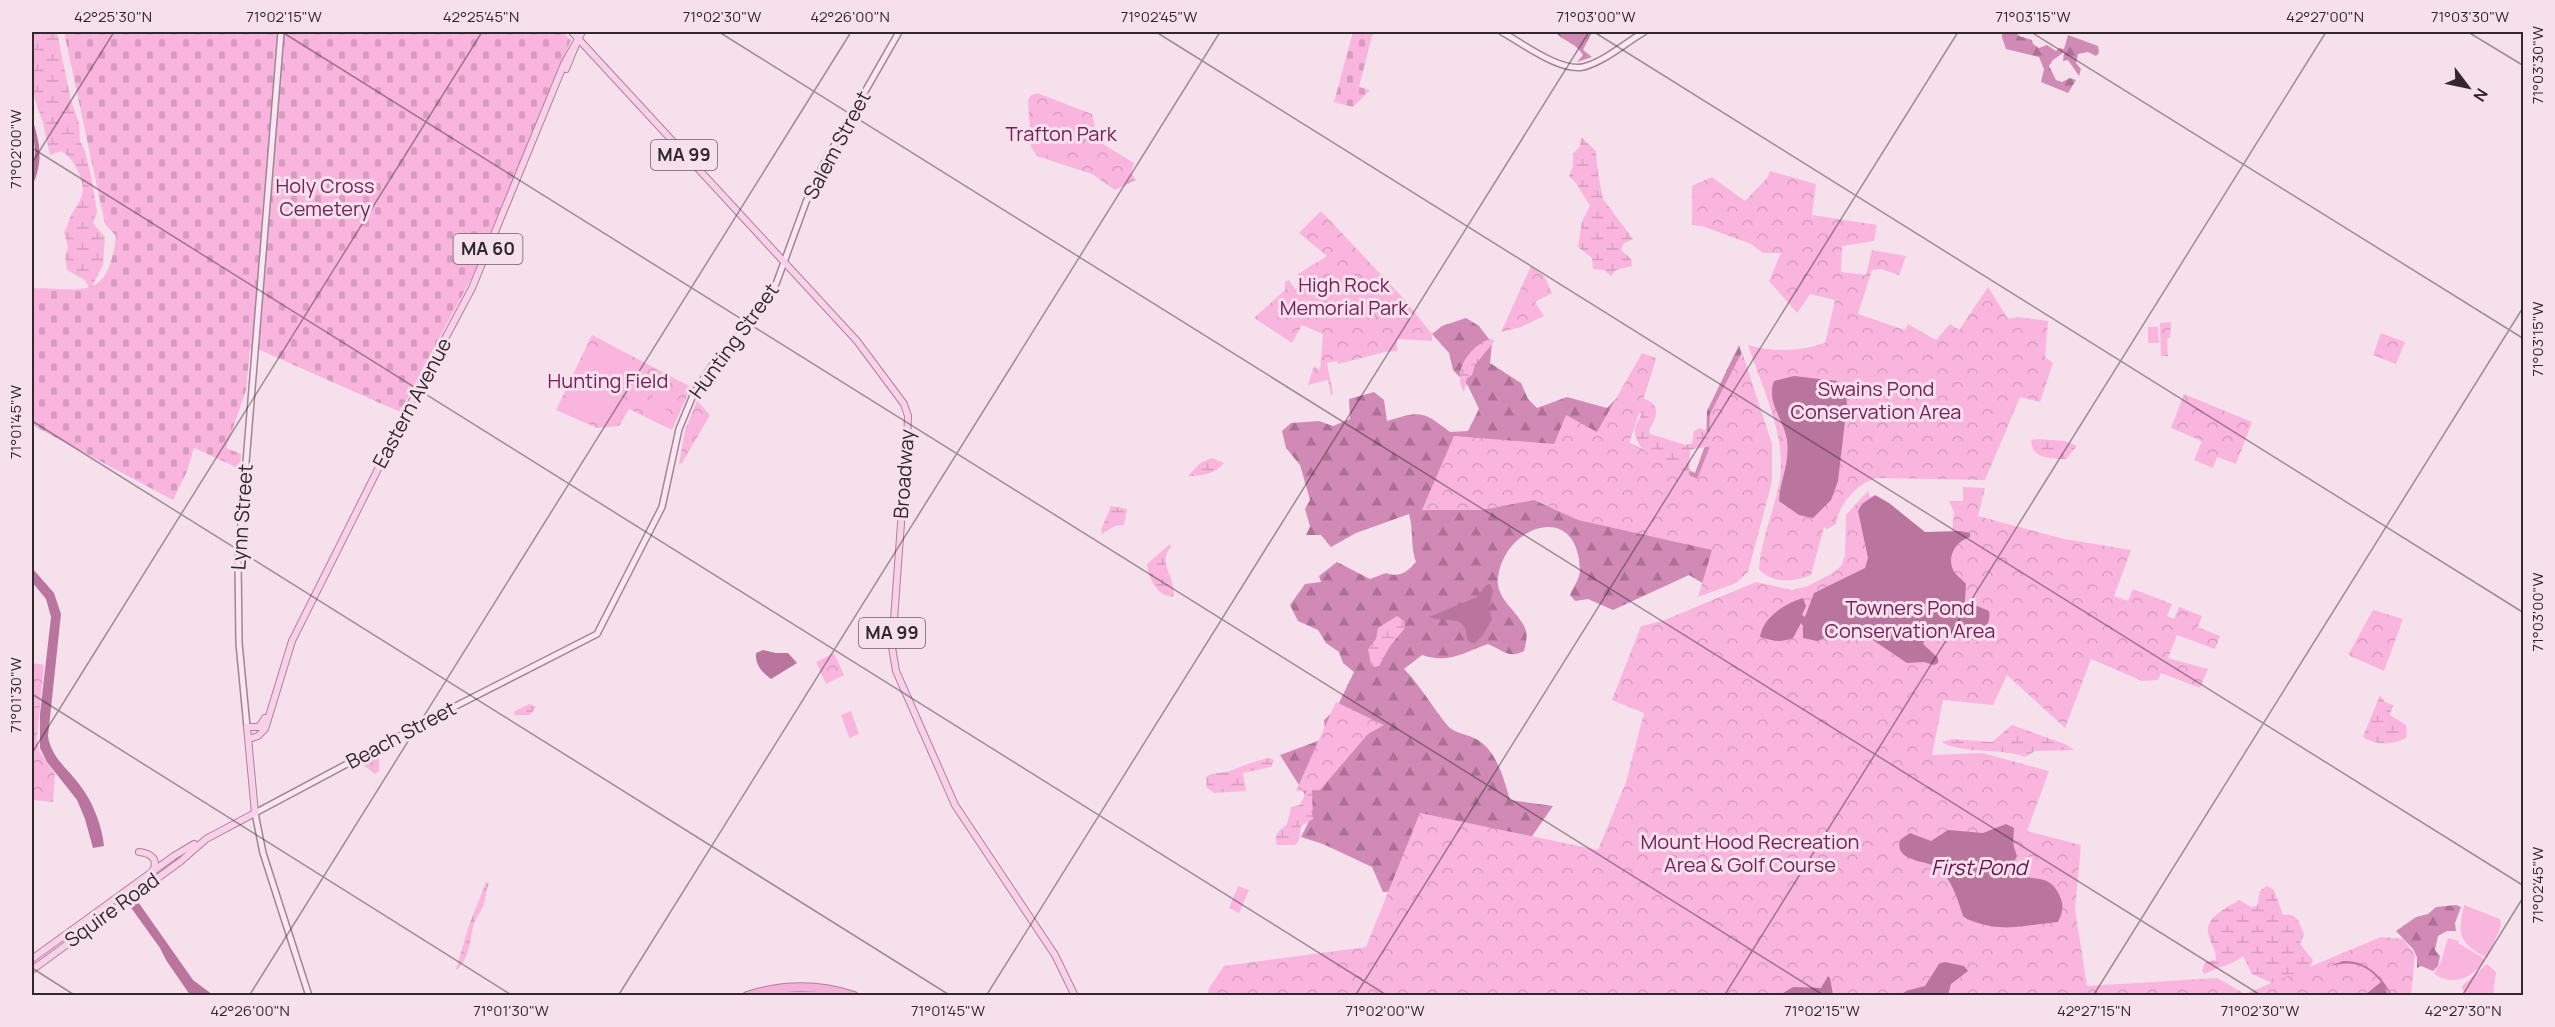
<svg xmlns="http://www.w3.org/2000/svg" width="2555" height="1027" font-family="Manrope,sans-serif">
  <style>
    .forest { fill: url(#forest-firs) }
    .wetland { fill: url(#wetland-marsh) }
    .cemetery { fill: url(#cemetery-stones) }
    .park { fill: url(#park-crowns) }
    .pitch { fill: #fab5de }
    .water { fill: #ba759e }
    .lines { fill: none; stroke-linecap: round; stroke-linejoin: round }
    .secondary-casing { stroke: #9c8792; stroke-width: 8 }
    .primary-casing { stroke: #af809c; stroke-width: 8 }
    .highway-casing { stroke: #af809c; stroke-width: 10 }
    .secondary { stroke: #fbe7f3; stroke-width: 5 }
    .primary { stroke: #f8d0e8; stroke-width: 6 }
    .highway { stroke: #f3b0d8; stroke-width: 8 }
    .ticks { fill: none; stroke: #30282d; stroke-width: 1.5; stroke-opacity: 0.45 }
    .labels { text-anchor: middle; stroke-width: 6; stroke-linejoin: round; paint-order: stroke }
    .shield { fill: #f6e0ec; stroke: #6b5f66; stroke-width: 1.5 }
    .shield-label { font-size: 18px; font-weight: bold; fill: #30282d }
    .park-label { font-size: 20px; fill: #75225a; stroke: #f6e0ec }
    .street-label { font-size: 20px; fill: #30282d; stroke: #f6e0ec }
    .water-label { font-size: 21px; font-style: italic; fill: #67134e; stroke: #f6e0ec }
    .neatline { fill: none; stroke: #30282d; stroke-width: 2 }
    .ticks-label { font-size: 15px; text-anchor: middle; fill: #30282d }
  </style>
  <defs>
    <pattern id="forest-firs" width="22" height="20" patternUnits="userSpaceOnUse" patternTransform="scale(1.5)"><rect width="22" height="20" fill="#d18ab5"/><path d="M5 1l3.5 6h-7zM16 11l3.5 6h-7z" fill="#aa7194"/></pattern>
    <pattern id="wetland-marsh" width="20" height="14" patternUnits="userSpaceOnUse" patternTransform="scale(1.5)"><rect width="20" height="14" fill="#fab5de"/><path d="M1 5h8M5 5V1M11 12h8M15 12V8" fill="none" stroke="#d79cbf"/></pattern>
    <pattern id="cemetery-stones" width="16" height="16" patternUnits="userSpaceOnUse" patternTransform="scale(1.5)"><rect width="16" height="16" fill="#fab5de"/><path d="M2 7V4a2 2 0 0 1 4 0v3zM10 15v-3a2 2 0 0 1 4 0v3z" fill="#d79cbf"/></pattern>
    <pattern id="park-crowns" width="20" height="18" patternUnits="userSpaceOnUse" patternTransform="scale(1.5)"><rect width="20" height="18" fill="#fab5de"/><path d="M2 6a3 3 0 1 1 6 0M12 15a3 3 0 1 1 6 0" fill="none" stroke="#d79cbf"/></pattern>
  </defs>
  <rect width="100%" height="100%" fill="#f6e0ec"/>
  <path class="forest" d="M1555 32H1592L1583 50 1592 57 1577 62 1583 55C1576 43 1563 41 1555 32Z
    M2002 32H2016L2019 36 2032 40 2033 44 2039 48 2047 45 2056 51 2059 48 2064 49 2068 35 2098 46 2099 53 2096 56 2088 52 2078 54 2076 63 2081 69 2079 76 2068 60 2063 61 2064 52 2053 60 2049 66 2056 80 2062 82 2070 78 2076 80 2068 93 2041 82 2044 69 2039 57 2006 49 2002 37Z
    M1466 318 1479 326 1492 343 1490 363 1521 383 1528 399 1537 408 1567 397 1607 408 1656 358 1629 443 1695 473 1706 443 1707 411 1739 345 1756 402 1704 584 1689 575 1613 610 1588 599 1575 601 1570 595C1573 587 1580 579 1580 570 1578 500 1505 525 1498 577 1495 599 1517 610 1525 628 1528 635 1526 644 1524 651 1508 659 1503 650 1488 644 1462 653 1449 664 1422 655L1404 669C1421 686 1432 707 1447 725 1453 733 1467 734 1476 739 1497 750 1504 780 1510 800L1553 806 1528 842 1413 891 1383 892 1372 867 1323 844 1301 837 1312 815 1304 793 1280 755 1326 738 1324 720 1336 709 1354 672 1343 663 1339 652 1326 643 1318 630 1298 621 1290 605 1305 584 1321 582 1319 576 1337 562 1370 579 1386 573C1400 578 1407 572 1416 562 1410 546 1414 531 1409 514L1356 533 1331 547 1321 535H1306L1310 526 1305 509 1310 500 1300 465 1286 448 1282 431 1291 423 1319 421 1333 426 1350 419 1349 399 1374 392 1384 400 1387 421C1420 411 1422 410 1450 432L1468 431 1479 409 1468 386 1453 370 1449 353 1432 334 1442 326Z
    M2456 905 2461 907 2455 923 2456 931H2447L2438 936 2435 950 2440 956 2438 966 2433 971 2421 966 2417 968V957L2413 949 2396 931 2416 917 2428 914 2436 907Z"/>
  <path class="wetland" d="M32 32H57L71 101 79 123 80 141 85 151 92 181 97 212 93 223 105 237 103 265 90 290 85 280 67 270 65 256 68 247 64 232C68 227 68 221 71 215 75 208 80 203 82 195 86 181 73 157 61 151L50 155 43 123 32 91Z
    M1581 137 1596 151 1598 174 1603 199 1633 239 1624 243 1621 250 1631 259 1632 266 1616 270 1611 276 1604 270 1593 269 1592 258 1578 247 1582 221 1590 206 1576 183 1569 176 1573 166V154L1580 146Z
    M1490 339 1494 340 1493 343 1475 365 1472 375 1467 378 1464 392C1451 373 1470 345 1490 339Z
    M1621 393C1646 399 1668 400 1649 430L1650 434 1686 445 1692 443 1694 431 1700 428 1716 435 1712 446 1690 450 1689 480C1672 470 1636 454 1635 432 1634 425 1640 420 1641 414L1619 400Z
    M2038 439 2064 441 2077 446 2066 459C2052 458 2032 460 2031 440Z
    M1212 458 1224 463C1215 474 1202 476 1188 476L1200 463Z
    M1111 506 1127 509 1124 525 1115 526 1102 534 1101 530Z
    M1170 544 1171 547C1156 563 1178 580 1173 597 1156 596 1149 578 1147 564Z
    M1397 616 1404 621 1405 628 1390 646 1379 666 1374 667 1371 664 1368 649 1376 639 1378 628Z
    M2380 695 2385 702 2393 705 2390 715 2406 725 2407 737C2394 746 2375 745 2363 737Z
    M529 704 536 707 530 715H514L515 711Z
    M2012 725 2065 744 2074 750 2035 751 2025 757C2000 747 1965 755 1941 742L1953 739 1992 742Z
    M1269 758 1274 760 1271 767 1243 773 1246 791 1214 793 1207 788 1206 777C1213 771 1222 774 1230 771 1242 766 1255 761 1269 758Z
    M1308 788H1312L1313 819 1301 826 1299 840 1295 845H1277C1273 834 1279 831 1287 824L1291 807 1300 805Z
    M486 882 489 884C486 890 486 895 485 901 483 909 477 916 474 923 470 938 470 960 456 970L468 928Z
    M2267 886 2274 890 2283 915C2297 912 2299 922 2304 934L2300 944 2313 960C2310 974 2288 979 2276 985L2252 974 2243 956C2233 965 2217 967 2205 974L2202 971 2205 962 2216 960C2216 951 2212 945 2209 937 2202 918 2227 908 2239 900L2251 907 2257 906 2260 891Z"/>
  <path class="cemetery" d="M64 32H563L571 40 473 275 400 412 260 350 250 349 246 390 226 448 241 454 240 469 194 448 187 471 173 500 32 425V288C86 289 108 300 116 236L105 224Z
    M1353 32H1373L1359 87 1370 90 1353 107 1334 102Z"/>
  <path class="park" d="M1037 93 1092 114 1098 141 1134 163 1131 173 1136 180 1115 190 1092 174 1037 156 1031 147 1028 101 1030 96Z
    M1770 171 1816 184 1812 215 1877 225 1874 241 1842 246 1841 272 1866 275 1872 250 1906 256 1899 275 1881 269 1872 270 1858 314 1905 330 1908 324 1936 340 1950 324 1959 330 1988 287 2008 319 2018 317 2048 321 2045 357 2053 363 2040 402 2020 397 1985 480 1879 478C1859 480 1838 505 1836 524L1827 529 1824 527 1811 575C1795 582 1771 584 1759 569 1761 538 1775 509 1780 479 1786 434 1762 387 1748 345 1774 352 1800 352 1825 343L1835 300 1810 294 1797 313 1769 281 1781 253H1763L1751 244 1702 226 1692 225V186L1712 177 1745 201 1768 177Z
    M1321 211 1404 299 1432 334V341L1397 339V351L1385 352 1338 364 1337 361 1327 363 1333 394 1331 395 1328 380 1308 385 1314 366 1320 370 1323 334 1302 325 1292 343 1254 318 1285 290V282L1289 280 1295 289 1302 285 1298 274 1327 256 1299 233Z
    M1531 266 1544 276 1552 293 1535 302 1544 316 1521 327 1501 332Z
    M2171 322 2170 338H2167L2168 356H2161L2160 323Z
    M2381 333 2405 342 2396 364 2373 355Z
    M592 335 691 387 672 430 629 409 619 426 597 428 556 410Z
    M1742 352 1772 444V482L1748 572 1736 583 1698 597 1712 550 1578 520 1534 500 1482 510H1422L1454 436 1554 444 1566 415 1597 432 1642 353 1656 358 1629 443 1697 479 1709 449 1710 414Z
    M2184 394 2252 422 2236 464 2217 457 2213 468 2194 460 2202 441 2171 428Z
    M697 401 710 415 682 463 679 464 685 430Z
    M1963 487 1985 488 1978 516 2064 539 2131 550 2114 596 2128 601 2133 589 2172 604 2167 616 2174 619 2179 607 2202 616 2198 627 2220 636 2215 649 2177 635 2168 658 2208 669 2200 688 2161 673 2158 680 2142 681 2091 659 2065 728 2007 675 1993 705 1943 700 1932 755 1982 753 2049 771 2027 831 2081 845 2075 909 2087 986 2217 978 2245 994 2381 937 2403 939 2415 955 2411 996H1208L1209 988 1224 966 1366 947 1420 813 1598 850 1626 782 1644 713 1612 700 1641 626 1662 621 1756 582 1792 590 1808 586 1833 573 1841 566 1845 556 1846 515 1868 491 1870 497 1879 499 1922 533 1952 535 1954 512 1949 501H1963Z
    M2373 610 2403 619 2384 671 2348 655Z
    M834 653 844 675 826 684 816 662Z
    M32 663 44 665 37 738 39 751 55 774 53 802 33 800 32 807Z
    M1336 702 1384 725 1368 734 1320 790 1296 791Z
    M375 755 379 756V771L375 774 362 764Z"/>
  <path class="pitch" d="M1042 112 1080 122C1076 143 1057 159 1036 155L1037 115Z
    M2148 327H2158L2159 343H2148Z
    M618 352 646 367 647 371 635 395 622 394 623 417H595L590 423 563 411 561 406 574 381 587 382V355H615Z
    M656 388 677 398 672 410 651 400Z
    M651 403 671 413 666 424 646 413Z
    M851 711 859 734 849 738 841 715Z
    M1238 886 1249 890 1239 913 1229 908Z
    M2464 905 2500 919 2501 926 2487 958C2459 943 2457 935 2464 905Z
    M2448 938 2459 941 2458 943 2485 959C2476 977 2451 988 2434 973L2441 962Z
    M2487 964 2496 972 2493 995H2468L2462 989V986Z"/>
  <path class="water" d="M32 118C40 143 44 161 32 186L35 151Z
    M1794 376 1837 381 1846 395 1847 404 1838 481 1831 500 1813 518 1799 515 1779 501C1780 479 1790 465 1787 440 1784 419 1766 403 1774 381Z
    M1875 495 1889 503 1925 532 1960 531 1970 533V537C1955 541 1945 559 1955 573 1958 577 1963 580 1966 584L1965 601 1989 611C1994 644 1945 631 1926 637L1923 644 1938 658V663L1934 665 1924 662 1907 663 1852 626 1817 641 1803 638V626L1801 623 1793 638C1780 643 1773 641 1760 637 1763 617 1784 604 1803 598L1806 606 1802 615 1805 617 1814 593 1865 568 1868 558 1858 511 1862 504Z
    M32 568 54 593 61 614 48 736C51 757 67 768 79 784 92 800 102 825 104 846L93 848 85 819 77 800 47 762 40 748V714L51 617 46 599 32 582Z
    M1490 584 1493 591 1489 608 1492 619 1483 635 1474 644 1467 640C1467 612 1446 624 1429 617L1477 597 1486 585Z
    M763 650 776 653H788L797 663 771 679C762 672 755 665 756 653Z
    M2006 824 2014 828 2013 844 2017 856 2012 866C2023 889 2049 865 2061 899 2064 907 2062 914 2058 922 2022 925 2003 934 1967 919L1963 916C1958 900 1952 882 1941 870 1931 859 1894 864 1900 840L1910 833 1931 841 1948 830 1983 833Z
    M136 899 193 980 213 995H190L166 960 160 948 129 905Z
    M2343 961C2367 960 2381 976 2392 995L2385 988 2388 995H2365L2381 982C2367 964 2351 960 2330 966Z
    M1945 962 1964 966 1968 971 1951 984 1948 995H1901L1906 991 1925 986 1939 964Z
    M1828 976 1830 978 1833 995H1780L1793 987 1821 988Z"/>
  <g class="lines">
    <defs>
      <path id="secondary" d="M1502 32C1522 43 1560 72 1583 67 1604 62 1625 43 1644 32
        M247 727 239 643 238 561 281 32
        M309 996 263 853 255 813 450 709 597 634 662 507 679 429 694 393 711 367 758 313 776 284 806 202 823 165 899 32"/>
      <path id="primary" d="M572 32 857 341 904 404 908 416 907 441 892 647 896 671 955 805 1055 955 1075 996
        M566 69 577 42
        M249 739 258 736 265 729 292 641 415 395 472 288 564 64 582 32
        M139 852C149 853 159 858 153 870
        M32 959 174 856 194 844
        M32 970 181 861 206 839 255 813 247 727H259L265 718"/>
      <path id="highway" d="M747 996C782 985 818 984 854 996
        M777 996H824"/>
    </defs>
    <use href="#secondary" class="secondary-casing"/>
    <use href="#primary" class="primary-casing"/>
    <use href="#highway" class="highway-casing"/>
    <use href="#secondary" class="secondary"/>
    <use href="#primary" class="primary"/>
    <use href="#highway" class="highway"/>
  </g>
  <path class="ticks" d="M282 32 1825 996M719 32 2262 996M1156 32 2524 886M1594 32 2524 613M2031 32 2524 339M2468 32 2524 66M32 148 1388 996M32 163 114 32M32 421 951 996M32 694 513 996M32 753 482 32M32 968 76 996M249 996 851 32M618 996 1220 32M986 996 1589 32M1355 996 1958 32M1724 996 2326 32M2093 996 2524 306M2462 996 2524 896"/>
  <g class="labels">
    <g class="shield">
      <rect x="651" y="140" width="66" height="30" rx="4.5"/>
      <rect x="453.5" y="234" width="69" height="30" rx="4.5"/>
      <rect x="859" y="618" width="66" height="30" rx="4.5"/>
    </g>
    <g class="shield-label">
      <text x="684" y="161">MA 99</text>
      <text x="488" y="255">MA 60</text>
      <text x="892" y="639">MA 99</text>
    </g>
    <g class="park-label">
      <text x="1061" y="141">Trafton Park</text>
      <text x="325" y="193">Holy Cross<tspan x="325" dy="23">Cemetery</tspan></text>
      <text x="1344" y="292">High Rock<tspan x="1344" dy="23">Memorial Park</tspan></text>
      <text x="608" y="388">Hunting Field</text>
      <text x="1876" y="396">Swains Pond<tspan x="1876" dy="23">Conservation Area</tspan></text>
      <text x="1910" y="615">Towners Pond<tspan x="1910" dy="23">Conservation Area</tspan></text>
      <text x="1750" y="849">Mount Hood Recreation<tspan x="1750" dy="23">Area &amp; Golf Course</tspan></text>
    </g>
    <g class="street-label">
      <text transform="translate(837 145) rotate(-62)" y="7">Salem Street</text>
      <text transform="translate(734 341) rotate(-54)" y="7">Hunting Street</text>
      <text transform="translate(412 403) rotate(-62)" y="7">Eastern Avenue</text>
      <text transform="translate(904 474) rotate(-86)" y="7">Broadway</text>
      <text transform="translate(242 517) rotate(-86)" y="7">Lynn Street</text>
      <text transform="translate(401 735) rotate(-28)" y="7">Beach Street</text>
      <text transform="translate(112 910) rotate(-36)" y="7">Squire Road</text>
    </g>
    <g class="water-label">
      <text x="1979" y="875">First Pond</text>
    </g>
  </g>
  <rect width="2555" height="1027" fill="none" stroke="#f6e0ec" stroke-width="66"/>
  <g transform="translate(2468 87) rotate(122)" stroke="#f6e0ec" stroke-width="4.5" paint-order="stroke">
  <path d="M0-4.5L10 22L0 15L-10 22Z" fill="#30282d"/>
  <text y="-9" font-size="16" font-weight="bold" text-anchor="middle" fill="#30282d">N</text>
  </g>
  <rect x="33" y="33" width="2489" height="961" class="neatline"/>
  <g class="ticks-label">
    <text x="113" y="22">42°25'30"N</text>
    <text x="284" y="22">71°02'15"W</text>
    <text x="481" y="22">42°25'45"N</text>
    <text x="722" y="22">71°02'30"W</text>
    <text x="850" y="22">42°26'00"N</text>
    <text x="1159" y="22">71°02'45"W</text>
    <text x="1596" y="22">71°03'00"W</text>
    <text x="2033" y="22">71°03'15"W</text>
    <text x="2325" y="22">42°27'00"N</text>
    <text x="2470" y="22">71°03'30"W</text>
    <text transform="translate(2538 65) rotate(-90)" y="5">71°03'30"W</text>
    <text transform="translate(16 149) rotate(-90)" y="5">71°02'00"W</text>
    <text transform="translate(2538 339) rotate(-90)" y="5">71°03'15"W</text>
    <text transform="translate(16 422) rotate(-90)" y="5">71°01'45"W</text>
    <text transform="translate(2538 612) rotate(-90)" y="5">71°03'00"W</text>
    <text transform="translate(16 695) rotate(-90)" y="5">71°01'30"W</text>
    <text transform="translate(2538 885) rotate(-90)" y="5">71°02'45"W</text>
    <text x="250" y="1016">42°26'00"N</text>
    <text x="511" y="1016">71°01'30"W</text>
    <text x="948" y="1016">71°01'45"W</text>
    <text x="1385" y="1016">71°02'00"W</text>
    <text x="1822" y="1016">71°02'15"W</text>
    <text x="2094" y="1016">42°27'15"N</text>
    <text x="2260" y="1016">71°02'30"W</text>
    <text x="2463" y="1016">42°27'30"N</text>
  </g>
</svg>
